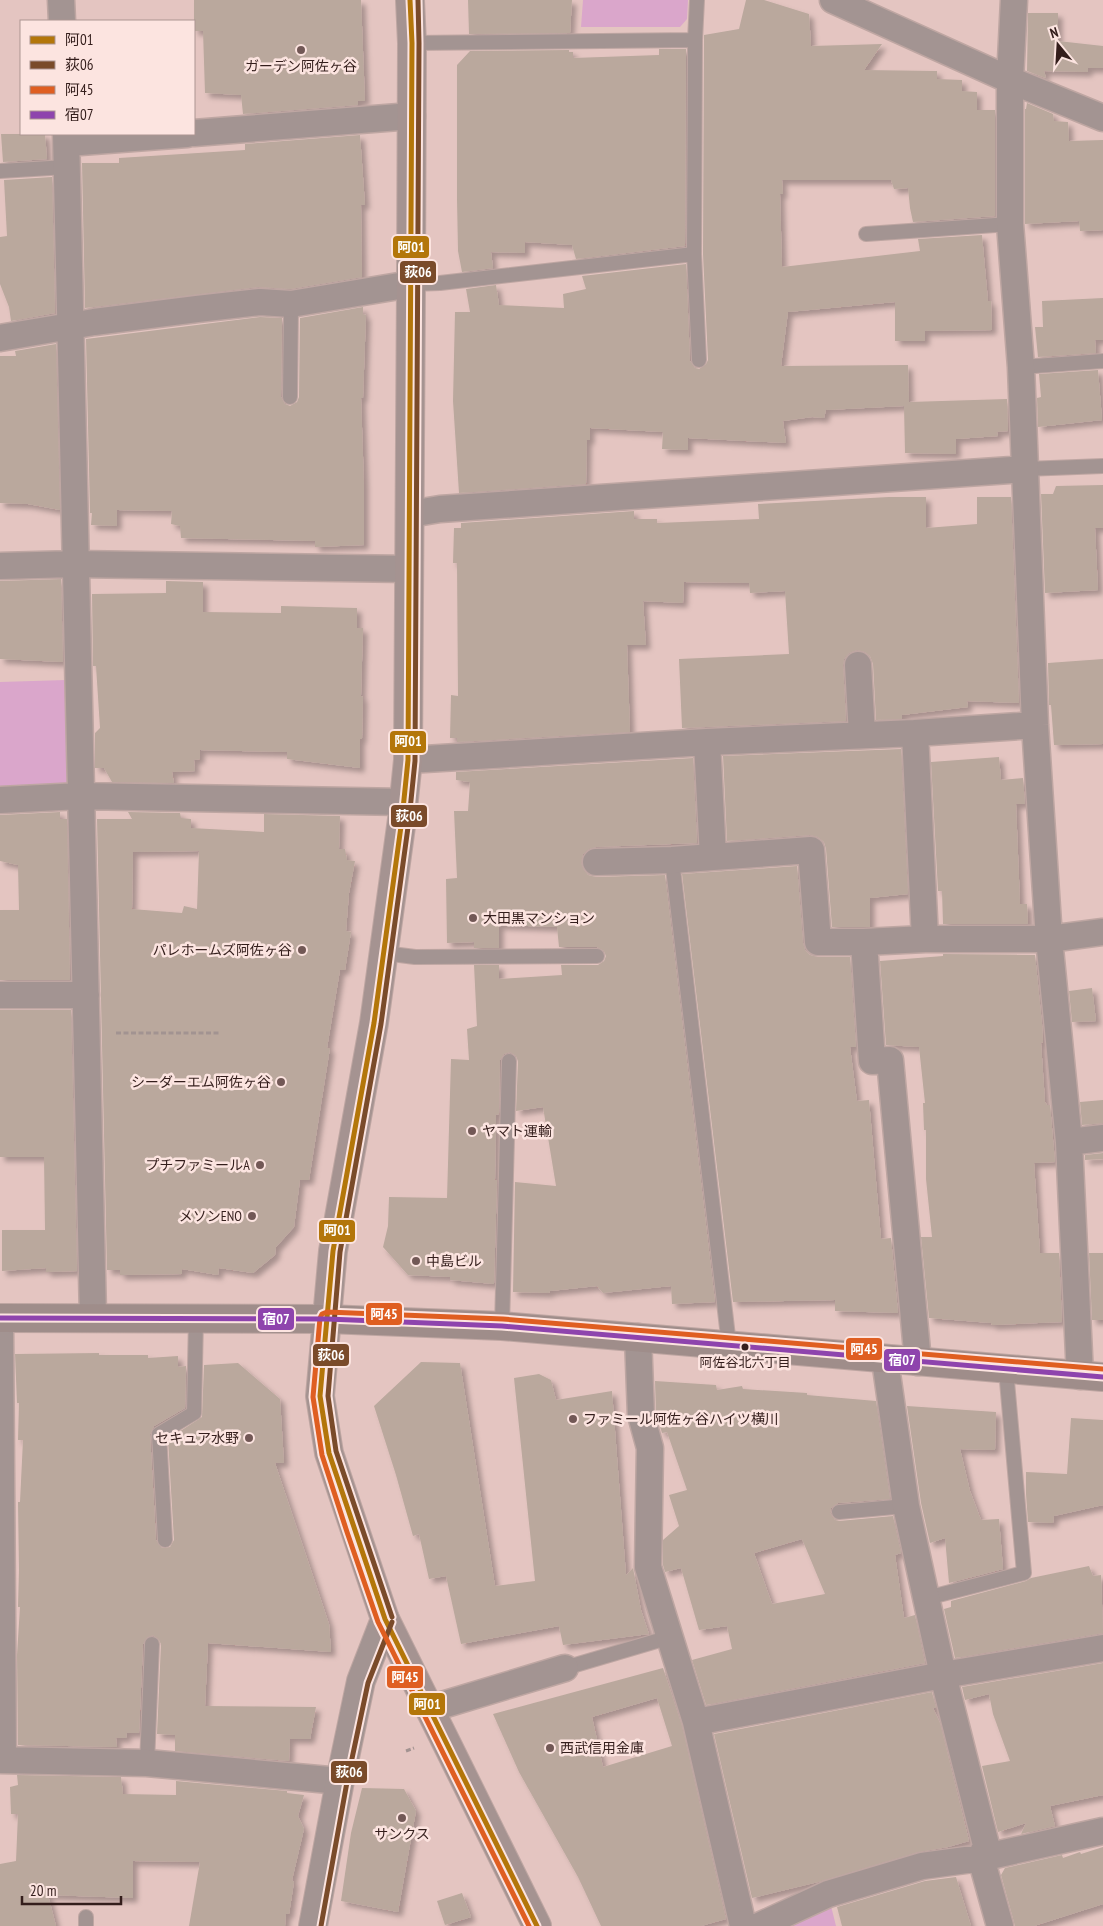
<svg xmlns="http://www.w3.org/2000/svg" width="1103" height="1926" font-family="'PT Sans Narrow','Noto Sans JP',sans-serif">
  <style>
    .green { fill: #daa6cb }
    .building { fill: #baa89d; fill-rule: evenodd; filter: url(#shadow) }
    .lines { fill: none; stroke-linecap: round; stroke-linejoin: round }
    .service-casing { stroke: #bea6a2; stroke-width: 16 }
    .minor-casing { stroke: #bea6a2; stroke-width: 29 }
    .tertiary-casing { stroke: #bea6a2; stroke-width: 30 }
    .secondary-casing { stroke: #bea6a2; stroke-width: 30 }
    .primary-casing { stroke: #bea6a2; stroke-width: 30 }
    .path { stroke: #a29391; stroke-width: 3; stroke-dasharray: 5 2.5; stroke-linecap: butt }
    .service { stroke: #a39492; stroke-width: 14 }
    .minor { stroke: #a39492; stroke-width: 26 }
    .tertiary { stroke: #a39492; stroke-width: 28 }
    .secondary { stroke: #a59391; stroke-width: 28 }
    .primary { stroke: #9f8d8a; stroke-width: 28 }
    .bus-1-casing { stroke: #fce4e0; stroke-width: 9 }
    .bus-2-casing { stroke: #fce4e0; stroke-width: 9 }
    .bus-3-casing { stroke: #fce4e0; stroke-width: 9 }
    .bus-4-casing { stroke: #fce4e0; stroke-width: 9 }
    .bus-1 { stroke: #b3760a; stroke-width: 5 }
    .bus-2 { stroke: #7a4b2a; stroke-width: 5 }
    .bus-3 { stroke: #df5e21; stroke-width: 5 }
    .bus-4 { stroke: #8e44ad; stroke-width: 5 }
    .poi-dot { fill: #725856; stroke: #fce4e0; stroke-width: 2 }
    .bus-dot { fill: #341e1c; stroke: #fce4e0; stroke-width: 2 }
    .labels { text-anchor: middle; stroke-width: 5; stroke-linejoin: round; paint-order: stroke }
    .bus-label { font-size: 13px; fill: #341e1c; stroke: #fce4e0 }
    .poi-label { font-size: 14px; fill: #341e1c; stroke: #fce4e0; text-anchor: start }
    .line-badge { stroke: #fce4e0; stroke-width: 2 }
    .badge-label { font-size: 14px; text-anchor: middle; font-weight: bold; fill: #fff }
  </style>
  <defs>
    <filter id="shadow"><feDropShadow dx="4.5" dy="4.5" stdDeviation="2.5" flood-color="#0004"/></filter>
  </defs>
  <rect width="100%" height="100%" fill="#e4c5c1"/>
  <path class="green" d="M583 0H688L687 19 680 27H581Z
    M66 680 69 781 62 788 0 789V682Z
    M828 1894 836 1926H761Z"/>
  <path class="building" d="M194 0H361L365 101H358V105L243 114 241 95 205 93 203 31H194Z
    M468 0H572L570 33 469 34Z
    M746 0H764L809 14 811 46 882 44 864 70 937 71V79L962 80V91L977 92V110H995V216L913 222 910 208 908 188 894 189 891 180H782L783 194H780L782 267 920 251 918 239 982 235 988 301H991L992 330 925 331V341H895V302L788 312 781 366 908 365 909 402 1007 399 1008 431 997 432 998 436 956 439V454L905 453 904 406 826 410 824 418 812 417 783 421 786 443 688 438V450L662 449 663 432 590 428V440H587L586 484 459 493 453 401 455 312H470L466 289 496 285 499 305 564 308 563 294 586 289 582 276 686 264 690 361 695 368 699 369 706 364 708 360 703 254 704 35 739 29Z
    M1028 13H1058V41L1103 46V68H1088V72L1044 71 1046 78 1027 71Z
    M659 49H686L685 246 576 259 572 245 525 242V253L491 252 493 268 462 272 458 251 457 199V65L470 51 569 50V52H573V58L659 55Z
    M1027 103 1053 114 1054 121 1068 122 1069 141 1103 140V230L1080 231 1079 221 1025 224V109H1026Z
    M1 134H45L47 159 3 162Z
    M360 135 365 205H361L362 277 290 289 258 287 85 308 82 163H119V158L245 150V144Z
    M52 177 55 313 11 321 9 307 0 284V237L7 236 4 180Z
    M1103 298V340H1095L1096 353 1038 357 1035 327H1043L1042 301Z
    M363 307V314L366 315 363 398H361L364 485V545L315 547V541L181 538 180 526 171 524 172 511 117 510V526L91 525 92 513H90L86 339 260 317 282 318 281 397 285 404 290 406 297 402 299 397 300 318Z
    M56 344 60 510 28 504 0 503V356H16L15 351Z
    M1098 370 1102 420 1038 427 1037 398 1041 397 1039 374Z
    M1103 485V528H1095L1098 590 1045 593 1041 494H1053L1056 486Z
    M889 497H926V528L977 524V497H1011L1019 703 967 701 968 707 902 715V719L876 720 873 664 870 656 865 652 857 650 849 653 844 659 843 665 846 721 682 728 679 659 789 654 785 591 750 593 749 583 684 582 683 603 643 601 646 645H627L630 732 457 742V738H450L451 695 458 696 457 563H453L454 528H461V523L634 511V519H657V523L759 519 758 504Z
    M61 579 63 662 0 659V581Z
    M166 581 203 582V612L281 613V606L357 608V628H363L361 696 363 697 362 739H360V768L287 759V752L200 750V759L194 760 195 771 172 772 174 783 112 782 104 768H95V733L100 728 96 666H93L92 594 166 593Z
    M1103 659V744L1054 745 1051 705H1049L1048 663Z
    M901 749 908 894 870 898V927H832L826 849 824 842 818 837 810 835 727 841 723 756Z
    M999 757 1001 780 1023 778 1025 804H1016L1020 904H1027L1028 924H943L942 891H938L931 762Z
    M693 758 697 843 596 847 589 849 583 854 581 863 584 870 588 875 596 877 665 875 715 1302 672 1304 671 1286 603 1293 597 1286 550 1291 549 1293 513 1292 515 1182 556 1186 543 1107 516 1111 518 1061 516 1056 510 1052 504 1054 500 1060 499 1114 496 1115 495 1180H497L494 1284 450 1280V1277L408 1275 383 1247 388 1226 389 1197 447 1198 451 1059 469 1060 467 1029 477 1026 474 965H499V979L562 975 561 965H598L604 961 606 956 604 951 597 947H559L557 927 499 925V948H474V942L447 943 446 879 457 878 454 811H468L470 782 456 780V772Z
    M60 812V819H67L70 980H0V910H19L18 865 0 861V815Z
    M128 812 180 813 181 818 191 819V828L264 832V814L340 816 339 849H345L347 860 355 861 349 893 346 931 351 932 345 970H340L327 1048H330L309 1180H300L294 1227 276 1247 275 1255 253 1273 219 1268 218 1275 182 1269V1274L120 1275V1270H107L97 819H132ZM199 851 197 909 184 906 182 913 132 909 133 852Z
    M797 866 803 943 805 950 810 955 818 957H850L856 1047H850L857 1101 869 1100 881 1239 891 1238 898 1313 835 1311V1300L733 1302 682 874Z
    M943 954 1035 955 1042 1024 1043 1042 1041 1043 1045 1102 1047 1105H1050L1055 1162 1034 1163 1040 1253H1059L1062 1322 992 1325 991 1323 929 1318 921 1237H932L926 1179V1130H924L923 1103H925L919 1047 886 1045 880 961 943 956Z
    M1092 988 1096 1021 1072 1022 1069 991Z
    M0 1010H71L77 1271 46 1272V1268L2 1271V1230H45L44 1157H0Z
    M1103 1100V1123L1082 1125 1080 1102Z
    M1103 1153V1159L1085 1160V1155Z
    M1089 1253H1103V1320H1092Z
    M99 1353V1355H148V1358L178 1356V1367L186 1366 185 1408 154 1426 150 1434 156 1540 162 1548 170 1547 174 1540 168 1439 202 1417 204 1365 238 1363 280 1399 284 1463H275L329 1624 331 1652 208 1643 205 1706 316 1707 310 1739H290L289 1761 175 1751V1735L157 1734 161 1644 159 1640 153 1635 148 1637 143 1644 139 1733H127L126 1738H116L117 1747 18 1745 17 1655 20 1607H18L19 1570 18 1502H20L23 1440H18L19 1403H17L15 1354Z
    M421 1362 460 1363 495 1586 535 1581 514 1378 539 1374 551 1380 556 1400 612 1391 626 1575 633 1568 641 1610 649 1634 563 1645 559 1626 461 1644 446 1576 429 1579 419 1534 413 1536 396 1475 374 1406Z
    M655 1381 716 1385 717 1390 742 1386 743 1389 807 1393V1395L876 1401 890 1499 838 1503 831 1508 830 1513 835 1520 839 1521 893 1516 901 1553 895 1555 904 1618 915 1615 925 1663 706 1705 692 1660 732 1649 727 1626 699 1630 681 1568 665 1572 663 1565V1540L679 1526 669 1495 687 1490 667 1432 662 1433 656 1413ZM802 1539 825 1594 772 1604 754 1553Z
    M907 1406 996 1412 995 1450 960 1449 970 1491 981 1520 999 1519 1003 1569 949 1583 945 1538 930 1543 921 1503Z
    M1071 1418 1103 1420V1505L1054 1516 1053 1523 1028 1522 1026 1494V1472L1067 1474Z
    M1089 1566 1093 1576 1101 1575 1103 1633 955 1658 944 1609 951 1607V1601L1026 1581 1031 1578Z
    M1103 1663V1795L1050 1806 1055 1826 1021 1834 1026 1823 998 1832 982 1766 1010 1761 993 1714 989 1694 965 1700 962 1687Z
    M663 1668 682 1726 726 1919 701 1926H601L578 1877 519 1772 493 1714ZM657 1698 672 1746 603 1767 592 1717Z
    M932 1692 936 1708H933L940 1723 969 1841 948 1847 918 1852 818 1882 752 1898 714 1734Z
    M17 1775 121 1777 123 1794 176 1795V1781L287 1791V1793L304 1795 298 1816 304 1829 292 1880 294 1882 289 1914H286L285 1926H189L200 1862 133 1861V1898L48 1895 56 1926H0V1864L16 1861 18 1814H11L10 1787 18 1785Z
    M362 1788 404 1789 416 1811 398 1912 341 1901 351 1833Z
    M1103 1847V1904L1034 1926H1015L1001 1875 1005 1868 1062 1855 1063 1858 1080 1852 1081 1854Z
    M956 1877 971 1926H842L837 1907 925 1881Z
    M462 1893 471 1917 445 1925 437 1901Z"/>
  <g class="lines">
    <defs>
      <path id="service" d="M412 43 695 40
        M0 171 67 167
        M866 234 1010 224
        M694 254 699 360
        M411 284 440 283 694 254 695 40 697 0
        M1021 367 1103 361
        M290 397 291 304
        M1025 469 1103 466
        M672 860 729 1345
        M384 953 415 957 597 956
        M502 1326 509 1061
        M839 1512 906 1506
        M165 1540 159 1434 194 1413 196 1319
        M927 1598 1024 1573 1006 1370
        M565 1668 670 1637
        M147 1763 152 1644
        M86 1917V1926"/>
      <path id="minor" d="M61 0 62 21
        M833 0 1010 80 1103 118
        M1014 0 1010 80V224L1021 367 1035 725 1049 939 1069 1142 1080 1376
        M194 133 412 116
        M66 134 93 1317
        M67 143 187 134
        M0 338 94 322 197 309 260 302 291 304 411 284
        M410 514 440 509 1025 469
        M0 566 75 564 409 569
        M858 665 862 735
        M707 742 915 733
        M408 760 707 742 713 857 811 850 818 942H864L925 939 915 733 1035 725
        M0 800 81 796 404 802
        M596 862 672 860 713 857
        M925 939H1049L1103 932
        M864 942 872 1061 890 1060 918 1362
        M0 995H86
        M1069 1142 1103 1138
        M0 1326 3 1760
        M638 1337 641 1415 650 1448 648 1567 696 1722 743 1926
        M885 1360 906 1506 943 1675 986 1845 981 1858 1000 1926
        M429 1709 565 1668
        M696 1722 943 1675 1103 1648
        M0 1760 147 1763 340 1781
        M759 1926 828 1894 922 1866 981 1858 1103 1831"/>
      <path id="tertiary" d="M313 1926 340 1781 361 1681 385 1619"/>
      <path id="secondary" d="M410 0 412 43 411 284 408 760 402 819 374 1023 333 1251 320 1396 329 1453 385 1619 537 1926"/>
      <path id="primary" d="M0 1318 327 1319 502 1326 1103 1377"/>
    </defs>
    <use href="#service" class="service-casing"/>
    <use href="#minor" class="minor-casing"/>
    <use href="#tertiary" class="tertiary-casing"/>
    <use href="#secondary" class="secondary-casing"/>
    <use href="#primary" class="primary-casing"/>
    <path class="path" d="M116 1033H221
      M406 1751 414 1748"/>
    <use href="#service" class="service"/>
    <use href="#minor" class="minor"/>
    <use href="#tertiary" class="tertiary"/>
    <use href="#secondary" class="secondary"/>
    <use href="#primary" class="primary"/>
    <defs>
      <path id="bus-1" d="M410 0 412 43 408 760 402 819 374 1023 333 1251 320 1396 329 1453 385 1619 537 1926"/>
      <path id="bus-2" d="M392 1617 336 1451 328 1396 340 1252 381 1024 409 820 415 761 419 43 418 0
        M321 1926 347 1782 368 1683 392 1622"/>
      <path id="bus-3" d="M529 1926 378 1622 347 1532 322 1455 313 1397 320 1318 322 1314 327 1312 503 1319 1103 1369"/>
      <path id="bus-4" d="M0 1318 327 1319 502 1326 1103 1377"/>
    </defs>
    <use href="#bus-1" class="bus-1-casing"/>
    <use href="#bus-2" class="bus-2-casing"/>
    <use href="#bus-3" class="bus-3-casing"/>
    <use href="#bus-4" class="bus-4-casing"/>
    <use href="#bus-1" class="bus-1"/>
    <use href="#bus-2" class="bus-2"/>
    <use href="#bus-3" class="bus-3"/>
    <use href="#bus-4" class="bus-4"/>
  </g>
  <g class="poi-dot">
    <circle cx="301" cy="50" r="5"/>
    <circle cx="473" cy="918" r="5"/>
    <circle cx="302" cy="950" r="5"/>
    <circle cx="281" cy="1082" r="5"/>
    <circle cx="472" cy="1131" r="5"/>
    <circle cx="260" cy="1165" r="5"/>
    <circle cx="252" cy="1216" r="5"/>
    <circle cx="416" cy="1261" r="5"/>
    <circle cx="573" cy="1419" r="5"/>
    <circle cx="249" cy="1438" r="5"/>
    <circle cx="550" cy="1748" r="5"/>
    <circle cx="402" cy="1818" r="5"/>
  </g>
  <circle class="bus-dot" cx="745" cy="1347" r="4.5"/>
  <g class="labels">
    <g class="bus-label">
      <text x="745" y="1367">阿佐谷北六丁目</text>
    </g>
    <g class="poi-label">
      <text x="301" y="71" text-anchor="middle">ガーデン阿佐ヶ谷</text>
      <text x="483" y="923">大田黒マンション</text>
      <text x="292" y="955" text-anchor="end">パレホームズ阿佐ヶ谷</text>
      <text x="271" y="1087" text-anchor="end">シーダーエム阿佐ヶ谷</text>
      <text x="482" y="1136">ヤマト運輸</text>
      <text x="250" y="1170" text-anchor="end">プチファミールA</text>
      <text x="242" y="1221" text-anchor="end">メソンENO</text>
      <text x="426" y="1266">中島ビル</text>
      <text x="583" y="1424">ファミール阿佐ヶ谷ハイツ横川</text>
      <text x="239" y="1443" text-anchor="end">セキュア水野</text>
      <text x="560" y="1753">西武信用金庫</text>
      <text x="402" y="1839" text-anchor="middle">サンクス</text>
    </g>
  </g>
  <g class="line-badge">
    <rect x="392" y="235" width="38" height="24" rx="5" fill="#b3760a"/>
    <rect x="399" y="260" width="38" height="24" rx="5" fill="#7a4b2a"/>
    <rect x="389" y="730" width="38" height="24" rx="5" fill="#b3760a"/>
    <rect x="390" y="804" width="38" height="24" rx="5" fill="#7a4b2a"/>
    <rect x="318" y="1219" width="38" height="24" rx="5" fill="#b3760a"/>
    <rect x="365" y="1302" width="38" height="24" rx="5" fill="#df5e21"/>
    <rect x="257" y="1307" width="38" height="24" rx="5" fill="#8e44ad"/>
    <rect x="845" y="1337" width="38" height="24" rx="5" fill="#df5e21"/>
    <rect x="312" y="1343" width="38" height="24" rx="5" fill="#7a4b2a"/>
    <rect x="883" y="1348" width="38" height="24" rx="5" fill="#8e44ad"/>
    <rect x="386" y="1665" width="38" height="24" rx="5" fill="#df5e21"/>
    <rect x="408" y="1692" width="38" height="24" rx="5" fill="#b3760a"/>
    <rect x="330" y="1760" width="38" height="24" rx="5" fill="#7a4b2a"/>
  </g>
  <g class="badge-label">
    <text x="411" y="252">阿01</text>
    <text x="418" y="277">荻06</text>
    <text x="408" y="746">阿01</text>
    <text x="409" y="821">荻06</text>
    <text x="337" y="1235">阿01</text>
    <text x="384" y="1319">阿45</text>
    <text x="276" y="1324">宿07</text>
    <text x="864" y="1354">阿45</text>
    <text x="331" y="1360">荻06</text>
    <text x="902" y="1365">宿07</text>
    <text x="405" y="1682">阿45</text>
    <text x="427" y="1709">阿01</text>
    <text x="349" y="1777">荻06</text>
  </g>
  <rect x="20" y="20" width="175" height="115" fill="#fce4e0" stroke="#ac9592"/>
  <rect x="30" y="36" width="25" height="8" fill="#b3760a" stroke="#ac9592"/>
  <text x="65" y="45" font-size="15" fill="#341e1c">阿01</text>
  <rect x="30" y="61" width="25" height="8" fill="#7a4b2a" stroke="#ac9592"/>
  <text x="65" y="70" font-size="15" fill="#341e1c">荻06</text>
  <rect x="30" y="86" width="25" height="8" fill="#df5e21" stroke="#ac9592"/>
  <text x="65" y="95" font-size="15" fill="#341e1c">阿45</text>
  <rect x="30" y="111" width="25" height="8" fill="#8e44ad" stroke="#ac9592"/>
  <text x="65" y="120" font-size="15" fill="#341e1c">宿07</text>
  <g transform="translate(1058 45) rotate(342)" stroke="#fce4e0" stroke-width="4" paint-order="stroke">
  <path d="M0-4L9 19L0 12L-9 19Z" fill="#341e1c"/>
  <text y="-8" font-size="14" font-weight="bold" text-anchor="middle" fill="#341e1c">N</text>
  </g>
  <path d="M22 1896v8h99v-8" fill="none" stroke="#341e1c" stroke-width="2.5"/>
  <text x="30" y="1896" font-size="15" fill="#341e1c" stroke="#fce4e0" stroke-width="4" paint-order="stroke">20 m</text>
</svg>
